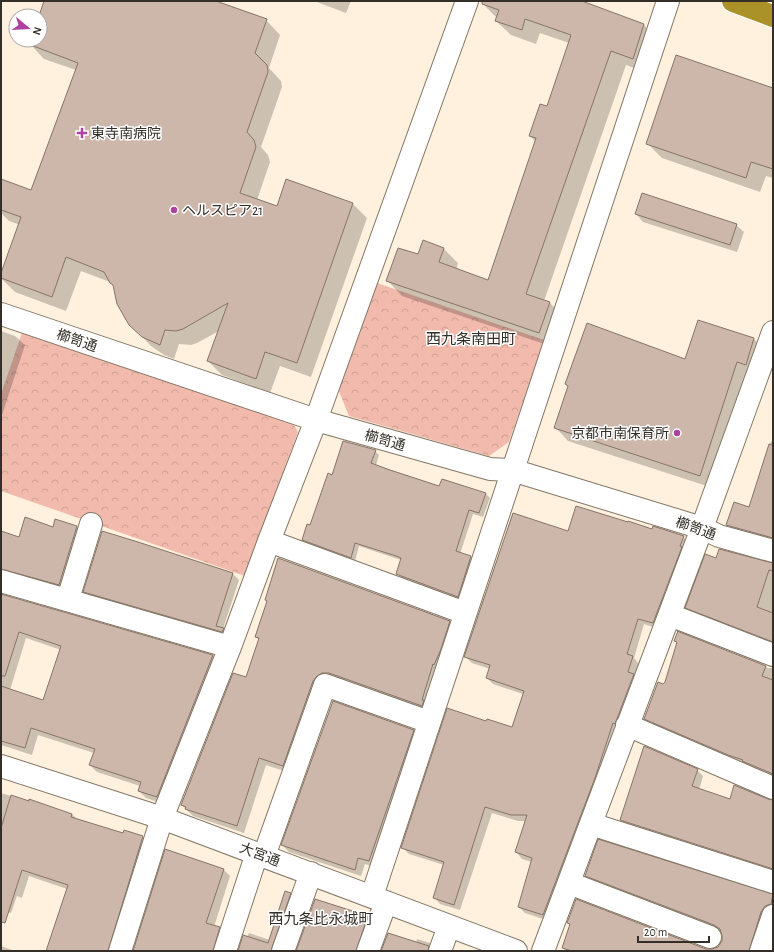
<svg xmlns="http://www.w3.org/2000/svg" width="774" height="952" font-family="'Alegreya Sans','Noto Sans JP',sans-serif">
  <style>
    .park { fill: url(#park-crowns) }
    .shadow { fill: #0003; fill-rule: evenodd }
    .building { fill: #ccb7aa; stroke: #877468 }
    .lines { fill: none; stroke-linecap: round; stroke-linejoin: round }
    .minor-casing { stroke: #847766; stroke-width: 24 }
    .highway-casing { stroke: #fff; stroke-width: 24 }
    .minor { stroke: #fff; stroke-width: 22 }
    .highway { stroke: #aa9228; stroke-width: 22 }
    .poi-dot { fill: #af42a0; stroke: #fff; stroke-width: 1.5 }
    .labels { text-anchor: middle; stroke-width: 3; stroke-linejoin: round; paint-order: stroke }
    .poi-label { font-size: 14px; fill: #332e27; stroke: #fff; text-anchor: start }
    .street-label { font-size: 14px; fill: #332e27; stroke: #fff }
    .neighbourhood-label { font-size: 15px; fill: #332e27; stroke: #fff }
  </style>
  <defs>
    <pattern id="park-crowns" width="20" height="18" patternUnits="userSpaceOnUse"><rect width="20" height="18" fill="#f1baac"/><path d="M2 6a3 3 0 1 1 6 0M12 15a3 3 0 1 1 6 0" fill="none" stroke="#cfa094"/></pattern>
  </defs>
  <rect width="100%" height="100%" fill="#fff1dd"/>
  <path class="park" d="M377 283 544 340 509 442 489 456 349 416 338 389Z
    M24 327 293 423 298 432 245 576 1 491V394Z"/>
  <path class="shadow" d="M45 1H213L266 20 280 35 269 68 281 81 282 87 261 147 268 155 270 162 257 200 277 207 287 180 353 204 367 218 311 377 280 366 270 393 222 375 208 361 219 331 197 343 191 345 179 344 174 359 164 355 151 346 125 319 118 304 115 287 110 282 81 271 66 311 15 292 1 278 20 225 9 221 1 213V188L32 191 76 70 44 59 30 44 31 40H40V16Z
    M314 1H351L346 13Z
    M484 1H580L644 25 658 40 648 73 626 65 544 301 549 302 564 317 553 347 402 296 388 281 419 256 444 249 458 263 456 270 489 281 536 142 530 136 548 108 569 43 540 33 536 44 511 35 496 21 497 18 483 4Z
    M773 89V178L766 176 760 192 662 158 647 143Z
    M636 214 736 225 744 232 737 252 643 222Z
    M1 331 15 336 25 345 1 418Z
    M754 339 767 352 713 488 568 441 556 428 569 387 566 384 686 360Z
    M771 441 773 442V543L734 531 727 525 749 509Z
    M375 451 379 455 376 465 440 487 486 494 490 498 483 517 473 514 460 554 471 557 475 561 462 600 401 578 397 574 401 560 359 546 355 561 308 544 303 540 311 527 332 476Z
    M56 521 77 527 84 534 66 591 1 578V532L19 538 54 528Z
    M653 530 683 537 690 543 659 629 644 624 634 658 639 664 549 921 525 913 519 907 532 862 522 859 516 852 526 821H518L492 813 460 910 440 904 434 897 444 865 409 854 402 847 487 722 512 728 523 694 493 684 487 678 490 669 472 663 465 656 568 532Z
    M716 559 773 565V645L693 613 687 607Z
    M233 574 239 580 223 629 229 635 91 598 84 591Z
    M1 595 213 656 220 663 164 804 146 798 139 791 140 786 97 772 90 765 94 753 38 735 32 755 1 745ZM26 638 61 650 44 701 10 690Z
    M266 600 449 622 456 629 429 713 324 683 290 773 266 765 244 833 193 816 182 805 247 679 259 640 256 637 268 602Z
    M678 633 768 668H773V777L749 767 747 765 735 761 651 724 645 718 666 682 678 644 676 641Z
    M413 731 420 737 376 868 365 864 361 876 289 852 282 845Z
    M697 770 703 776 699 790 731 800 773 801V872L627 826 621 820Z
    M1 793 72 814 77 819 124 835 143 837 149 844 116 951H47L67 889 29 876 22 898 17 896 11 913 1 910Z
    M224 870 230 876 214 927 219 928 226 935 221 951H134Z
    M586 875 773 895V911L756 951H567L563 948 571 925 568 923 705 950H712L718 948 723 941 722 931 592 881Z
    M290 894 296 899 277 951H239L249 933 270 940Z
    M367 916 373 922 362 951H297Z
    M417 939 430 943 435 948V951H382L416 943Z
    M1 946 15 951H1Z"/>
  <path class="building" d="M44 1H216L267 19 255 53 267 65 268 72 247 132 254 140 256 147 240 193 277 206 286 179 353 203 297 363 265 352 256 379 207 361 228 303 183 329 176 331 165 330 160 345 142 337 129 325 117 304 113 285 110 283 104 272 66 257 52 297 1 278V273L21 217 1 210V179L31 190 78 63 28 44 30 40H40V16H39Z
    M482 1H582L644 24 633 59 611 51 526 294 550 302 539 333 386 281 398 248 418 254 423 240 444 248 439 262 488 280 536 138 529 136 540 104 547 106 571 35 525 19 522 30 495 21 499 10 482 4Z
    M676 55 773 88V169L751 162 746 178 646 144Z
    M642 193 737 224 730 245 635 214Z
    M698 320 754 338 746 365 737 362 700 476 554 428 568 386 565 384 587 323 685 359Z
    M343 441 376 450 371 463 390 470 439 486 442 479 486 493 479 513 469 510 456 551 471 556 458 597 396 574 401 558 396 556 355 543 351 558 302 540 307 524 310 525 328 473 332 475Z
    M769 444 773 445V538L726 525 734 502 749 507Z
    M576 506 628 522V521L652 529 653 526 684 536 680 546 682 547 653 623 638 619 627 654 633 656 628 672 634 674 615 724 613 723 595 778 543 915 518 907 532 858 515 852 527 815H511L485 807 454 905 433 898 444 862 401 848 447 708 486 721 487 719 512 727 524 691 486 678 490 665 464 657 513 513 568 531Z
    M25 517 53 527 55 519 77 526 59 585 1 569V531L19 537Z
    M102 531 138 542 233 573 216 626 224 628 222 632 83 592Z
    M719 549 773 563V571L769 570 757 607 773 613V642L685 608 705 554 716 558Z
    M278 558 450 621 441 649 434 665 433 664 422 700H424L422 706 329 673H322L317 676 313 681 283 766 259 758 237 826 185 809 186 807 181 805 233 673 246 677 259 638 255 637 267 601 265 600Z
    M1 594 213 655 157 797 138 791 141 782 89 765 95 749 31 728 25 748 1 741V686L43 700 61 646 19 632 5 676H1Z
    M677 631 766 666 762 676 773 680V774L742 761 743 760 728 755 644 719 658 682 663 684 665 682 677 642 674 641 678 631Z
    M333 701 414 730 369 861 358 858 355 870 281 845Z
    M644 746 698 769 692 786 730 799 734 785 768 799 773 800V869L620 820Z
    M11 795 29 801V799L72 814 71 817 123 833 124 830 143 836 108 951H46L68 885 22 870 5 923 1 922V828Z
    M598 839 773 894 771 904 765 906 761 912 749 951H572L562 948 570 924 567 923 576 899 706 949H712L718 947 722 941V935L720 929 714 925 585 876Z
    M165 849 224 869 206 923 220 927 213 951H133Z
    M285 891 291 893 271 951H238L243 935 268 943Z
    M315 899 368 916 356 951H296Z
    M388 933 429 946 428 951H381Z"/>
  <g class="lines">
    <defs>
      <path id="minor" d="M1 314 316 420 490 469 512 470 702 528 719 536 773 551
        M269 541 465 613
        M1 581 230 647
        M68 599 91 524
        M670 615 773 655
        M627 725 773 788
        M1 766 162 818 516 951
        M591 824 773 882
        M264 856 325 685 429 722
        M569 883 710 937
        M372 896 668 1
        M120 951 162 818 230 647 269 541 316 420 467 1
        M225 951 257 853
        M283 951 311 873
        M368 951 386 902
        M440 951 449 926
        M543 951 702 528 773 332
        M761 951 773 916"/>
      <path id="highway" d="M733 1 773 16"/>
    </defs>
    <use href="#minor" class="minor-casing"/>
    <use href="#highway" class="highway-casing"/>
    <use href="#minor" class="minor"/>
    <use href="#highway" class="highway"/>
  </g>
  <g class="poi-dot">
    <path d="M80 127h4v4h4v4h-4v4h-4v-4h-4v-4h4z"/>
    <circle cx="174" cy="210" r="4"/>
    <circle cx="677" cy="433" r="4"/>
  </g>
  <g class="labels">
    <g class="poi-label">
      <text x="91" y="138">東寺南病院</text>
      <text x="182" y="215">ヘルスピア21</text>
      <text x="669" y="438" text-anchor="end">京都市南保育所</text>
    </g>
    <g class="street-label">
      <text transform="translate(77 340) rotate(19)" y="5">櫛笥通</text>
      <text transform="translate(385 440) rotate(16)" y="5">櫛笥通</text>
      <text transform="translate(696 528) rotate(20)" y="5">櫛笥通</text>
      <text transform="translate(260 854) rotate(21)" y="5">大宮通</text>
    </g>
    <g class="neighbourhood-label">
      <text x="471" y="344">西九条南田町</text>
      <text x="321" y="924">西九条比永城町</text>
    </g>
  </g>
  <rect width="774" height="952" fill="none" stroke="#332e27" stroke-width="4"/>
  <g transform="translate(28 28) rotate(108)"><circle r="19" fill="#ffffff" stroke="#adaba9"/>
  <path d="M0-3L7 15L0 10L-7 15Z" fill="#af42a0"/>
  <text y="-6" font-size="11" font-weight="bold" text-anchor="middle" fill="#332e27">N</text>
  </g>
  <path d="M638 936v6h71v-6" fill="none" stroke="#332e27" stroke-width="2"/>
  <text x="644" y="936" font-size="12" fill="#332e27" stroke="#ffffff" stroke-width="3" paint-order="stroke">20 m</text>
</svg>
